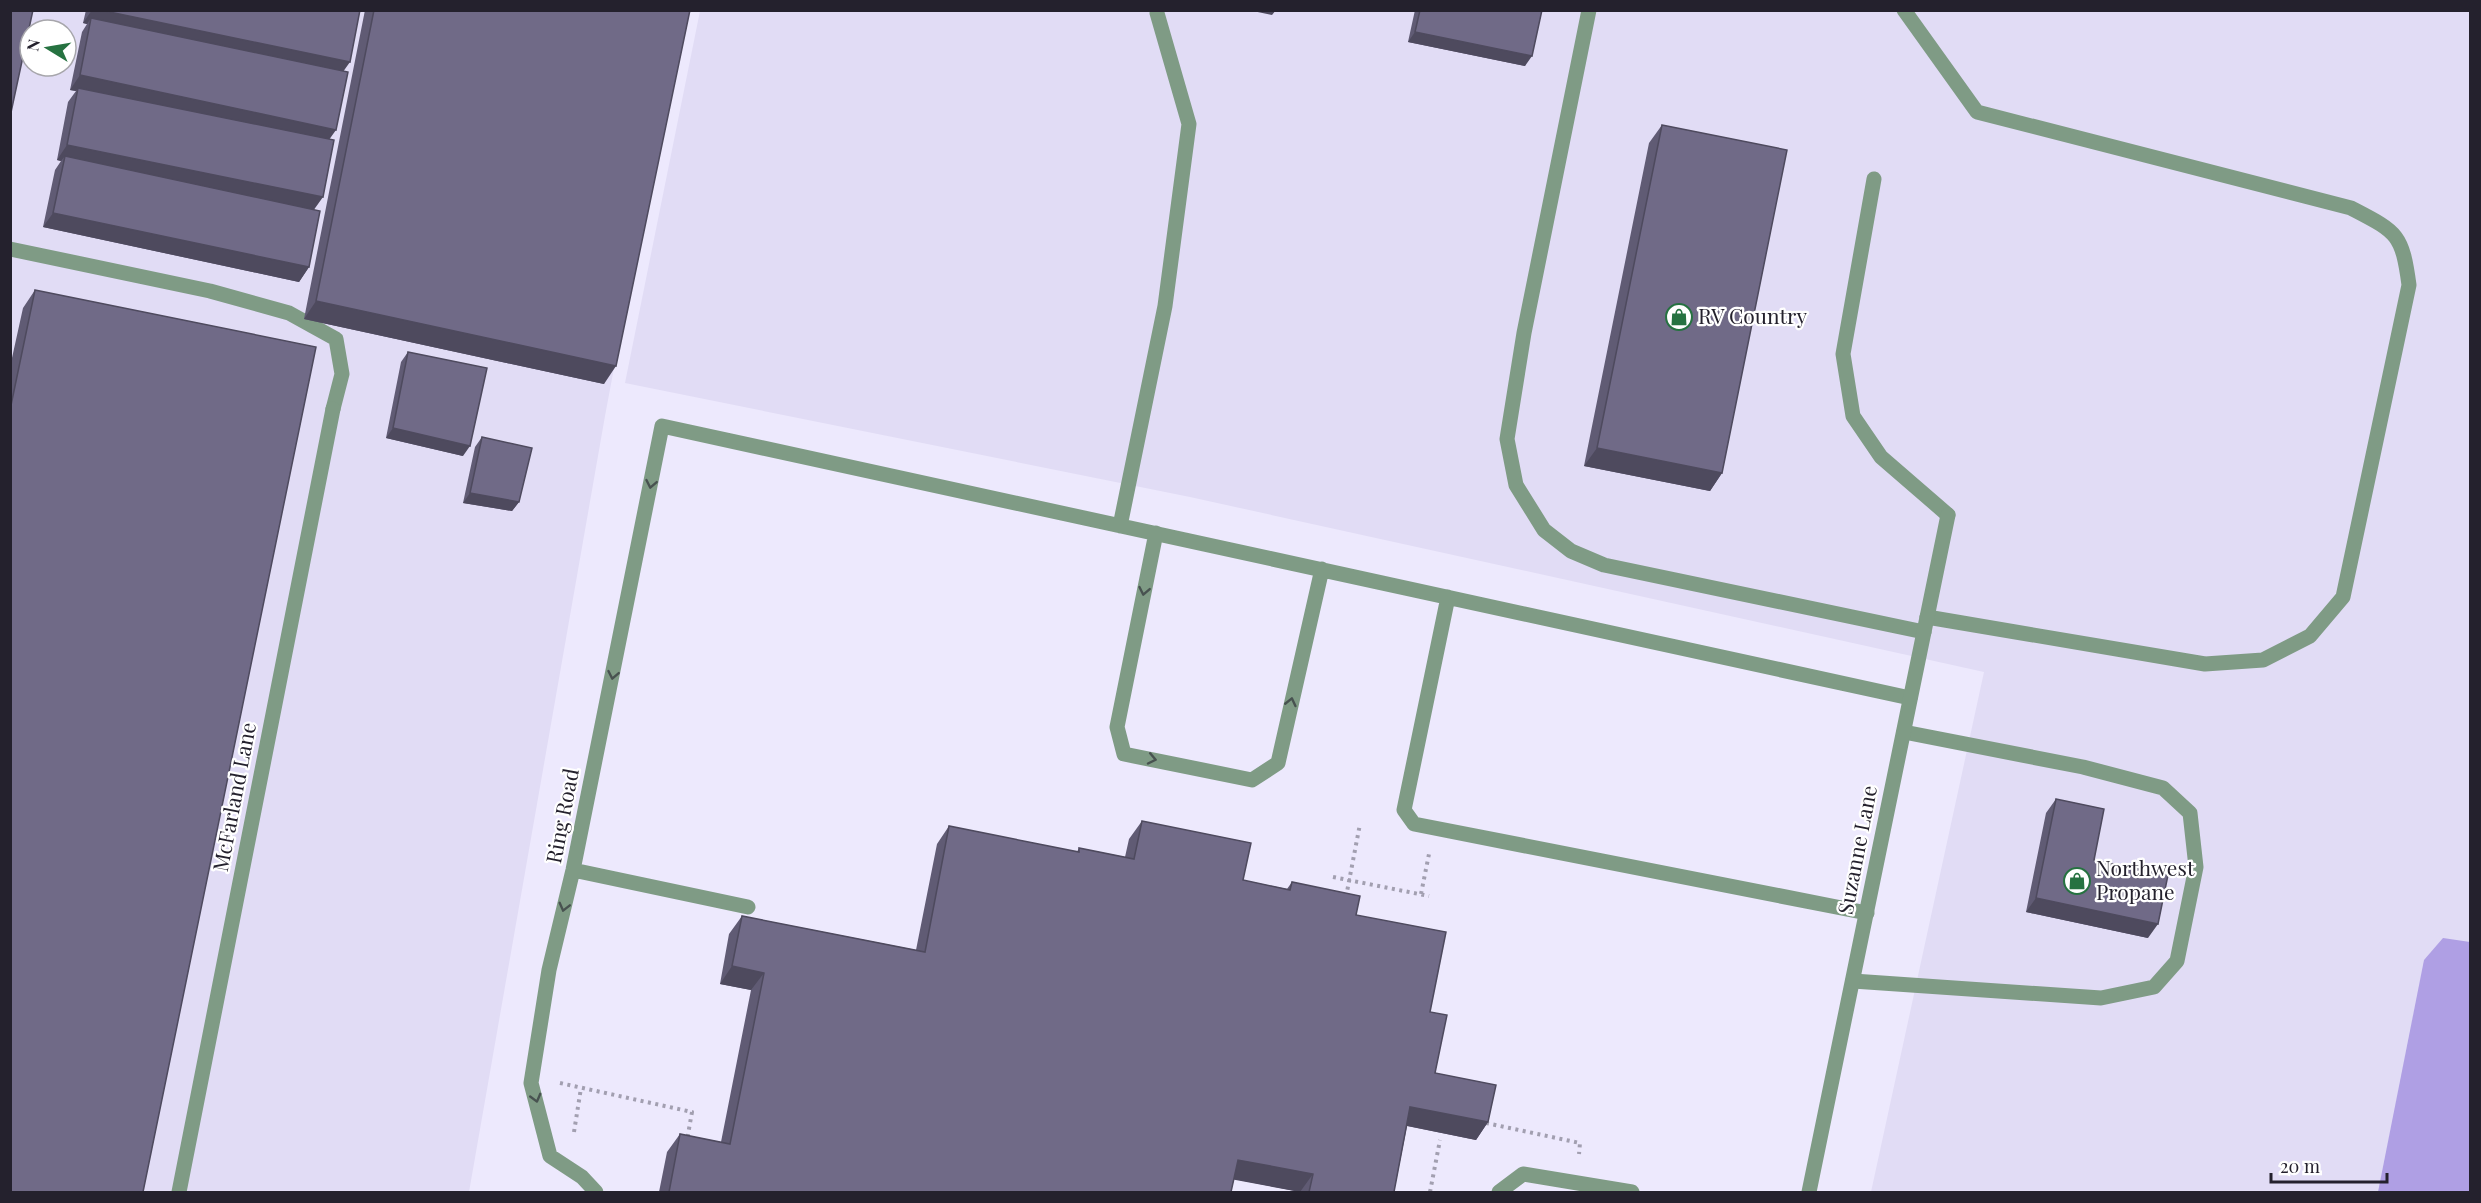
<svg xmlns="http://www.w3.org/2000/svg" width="2481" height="1203" font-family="'Playfair Display',serif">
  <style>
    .built { fill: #e1dcf5; fill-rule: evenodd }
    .water { fill: #af9fe4 }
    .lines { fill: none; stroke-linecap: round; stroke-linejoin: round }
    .path { stroke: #a29fb0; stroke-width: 4; stroke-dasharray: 3 4.5; stroke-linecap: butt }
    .lane { stroke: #7f9b85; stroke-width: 15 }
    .street { stroke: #7f9b85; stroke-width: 15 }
    .wall { fill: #605b74 }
    .shaded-wall { fill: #4e4a5e }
    .building { fill: #706a87; stroke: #4e4a5e; stroke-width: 1.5 }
    .oneway { stroke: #485250 }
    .labels { text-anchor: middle; stroke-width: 4.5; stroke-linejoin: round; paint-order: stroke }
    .poi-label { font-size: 21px; fill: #24212d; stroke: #fff; text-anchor: start }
    .street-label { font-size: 21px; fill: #24212d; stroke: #fff }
  </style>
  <rect width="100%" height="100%" fill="#ede9fd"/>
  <path class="built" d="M10 11H681L605 416 469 1192H11ZM30 30H66V66H30Z
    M700 11H2470V1192H1871L1984 672 1190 497 625 383Z"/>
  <path class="water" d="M2443 938 2470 942V1192H2378L2424 960Z"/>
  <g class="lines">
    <path class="path" d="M1333 877 1429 896
      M1421 894 1429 854
      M1346 897 1360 824
      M560 1083 692 1112 687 1140
      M1486 1123 1580 1143 1579 1154
      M574 1132 581 1088
      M1430 1192 1440 1140"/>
    <path class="lane" d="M1589 10 1524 333 1507 439 1516 485 1544 530 1571 551 1604 565 1924 632
      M1904 10 1977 112 2351 208C2397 232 2402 233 2409 285L2343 597 2310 636 2263 660 2205 664 1927 617
      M1874 179 1843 354 1853 416 1881 457 1948 515
      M10 249 210 291 289 313 336 339 342 374 333 409
      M1120 526 1165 306 1189 124 1157 13
      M1156 533 1117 727 1124 754 1252 780 1278 763 1322 569
      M1448 597 1404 810 1414 824 1867 913
      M573 870 748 907
      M1853 981 2101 998 2154 987 2177 961 2196 867 2190 813 2163 788 2083 767 1904 732
      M596 1192 582 1177 550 1156 531 1083 549 970 573 870 662 426 1910 698
      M1499 1192 1523 1174 1632 1192"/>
    <path class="street" d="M179 1192 333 409
      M1809 1192 1948 515"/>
  </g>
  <path class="wall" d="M86 10H360L343 71 314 209 309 267 299 282 43 227 55 170 61 161 57 160 68 102 76 91 70 90 82 32 87 24 83 23Z
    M365 10H690L604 384 304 319Z
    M1415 10H1542L1525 66 1408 42Z
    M1662 125 1722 473 1710 491 1584 466 1649 143Z
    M35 290 10 1192V367L23 308Z
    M408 352 463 456 386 438 401 362Z
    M482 437 519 502 512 511 463 503 475 447Z
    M2056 799 2094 860 2148 938 2026 912 2046 813Z
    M1142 821 1243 880 1287 889 1292 882 1356 915 1430 1012 1435 1073 1488 1122 1476 1140 1407 1126 1394 1192H1300L1234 1179 1231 1192H659L667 1152 680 1134 721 1142 751 990 720 984 729 934 742 916 916 950 937 844 949 826 1077 852 1079 848 1125 857 1129 839Z"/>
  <path class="shaded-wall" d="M92 10H100L350 62 340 76 91 18 87 24 83 23Z
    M1248 10H1276L1272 15Z
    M1415 32 1532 56 1525 66 1408 42Z
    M80 75 336 130 326 144 78 88 76 91 70 90Z
    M67 145 323 197 313 211 65 156 61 161 57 160Z
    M53 213 309 267 299 282 43 227Z
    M316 301 616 366 604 384 304 319Z
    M393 428 470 446 463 456 386 438Z
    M1597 448 1722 473 1710 491 1584 466Z
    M470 493 519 502 512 511 463 503Z
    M2036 898 2158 924 2148 938 2026 912Z
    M732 966 764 973 751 990 720 984Z
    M1410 1107 1488 1122 1476 1140 1398 1124Z
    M1238 1160 1313 1174 1300 1192 1225 1178Z"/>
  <path class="building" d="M10 10H33L10 117Z
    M100 10H360L350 62Z
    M374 10H690L616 366 316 301Z
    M1420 10H1542L1532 56 1415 32Z
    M91 18 348 72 336 130 80 75Z
    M78 88 334 140 323 197 67 145Z
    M1662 125 1787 150 1722 473 1597 448Z
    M65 156 320 211 309 267 53 213Z
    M35 290 316 347 143 1192H10V410Z
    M408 352 487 368 470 446 393 428Z
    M482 437 532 448 519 502 470 493Z
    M2056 799 2104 809 2094 860 2168 875 2158 924 2036 898Z
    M1142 821 1251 843 1243 880 1290 890 1292 882 1360 896 1356 915 1446 932 1430 1012 1447 1015 1435 1073 1496 1085 1488 1122 1410 1107 1394 1192H1309L1313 1174 1238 1160 1231 1192H669L680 1134 730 1144 764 973 732 966 742 916 925 952 949 826 1079 852V848L1134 859Z"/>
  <defs><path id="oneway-chevron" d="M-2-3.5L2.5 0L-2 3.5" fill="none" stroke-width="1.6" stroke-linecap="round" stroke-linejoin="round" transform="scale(1.5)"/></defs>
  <g class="oneway">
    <use href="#oneway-chevron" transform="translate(651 484) rotate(101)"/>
    <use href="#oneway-chevron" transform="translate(1144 591) rotate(101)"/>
    <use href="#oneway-chevron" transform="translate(613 675) rotate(101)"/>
    <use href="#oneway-chevron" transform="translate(1291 702) rotate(-77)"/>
    <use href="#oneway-chevron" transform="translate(1152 759) rotate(12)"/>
    <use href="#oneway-chevron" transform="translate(564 907) rotate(104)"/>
    <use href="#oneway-chevron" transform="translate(536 1098) rotate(75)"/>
  </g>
  <defs>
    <symbol id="shop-ring" viewBox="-11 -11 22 22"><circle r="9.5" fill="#fff" stroke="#267241" stroke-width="1.5"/><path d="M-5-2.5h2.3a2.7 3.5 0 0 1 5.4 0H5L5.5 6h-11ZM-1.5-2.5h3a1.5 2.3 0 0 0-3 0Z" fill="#267241"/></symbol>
  </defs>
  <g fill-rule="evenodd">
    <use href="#shop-ring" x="1664" y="302" width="30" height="30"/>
    <use href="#shop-ring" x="2062" y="866" width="30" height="30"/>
  </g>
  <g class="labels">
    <g class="poi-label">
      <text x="1698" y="324">RV Country</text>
      <text x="2096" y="876">Northwest<tspan x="2096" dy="24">Propane</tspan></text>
    </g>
    <g class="street-label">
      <text transform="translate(235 797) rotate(-79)" y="7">McFarland Lane</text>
      <text transform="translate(563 816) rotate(-79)" y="7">Ring Road</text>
      <text transform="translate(1858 850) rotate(-79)" y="7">Suzanne Lane</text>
    </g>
  </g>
  <rect width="2481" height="1203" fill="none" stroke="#24212d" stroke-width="24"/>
  <g transform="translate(48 48) rotate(281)"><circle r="28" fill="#ffffff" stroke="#a7a6ab" stroke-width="1.5"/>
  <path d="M0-4.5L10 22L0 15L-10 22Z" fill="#267241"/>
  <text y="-9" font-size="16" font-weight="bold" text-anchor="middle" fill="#24212d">N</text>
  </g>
  <path d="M2271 1173v9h116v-9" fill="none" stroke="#24212d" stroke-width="3"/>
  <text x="2280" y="1173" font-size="18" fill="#24212d" stroke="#ffffff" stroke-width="4.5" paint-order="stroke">20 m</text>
</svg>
